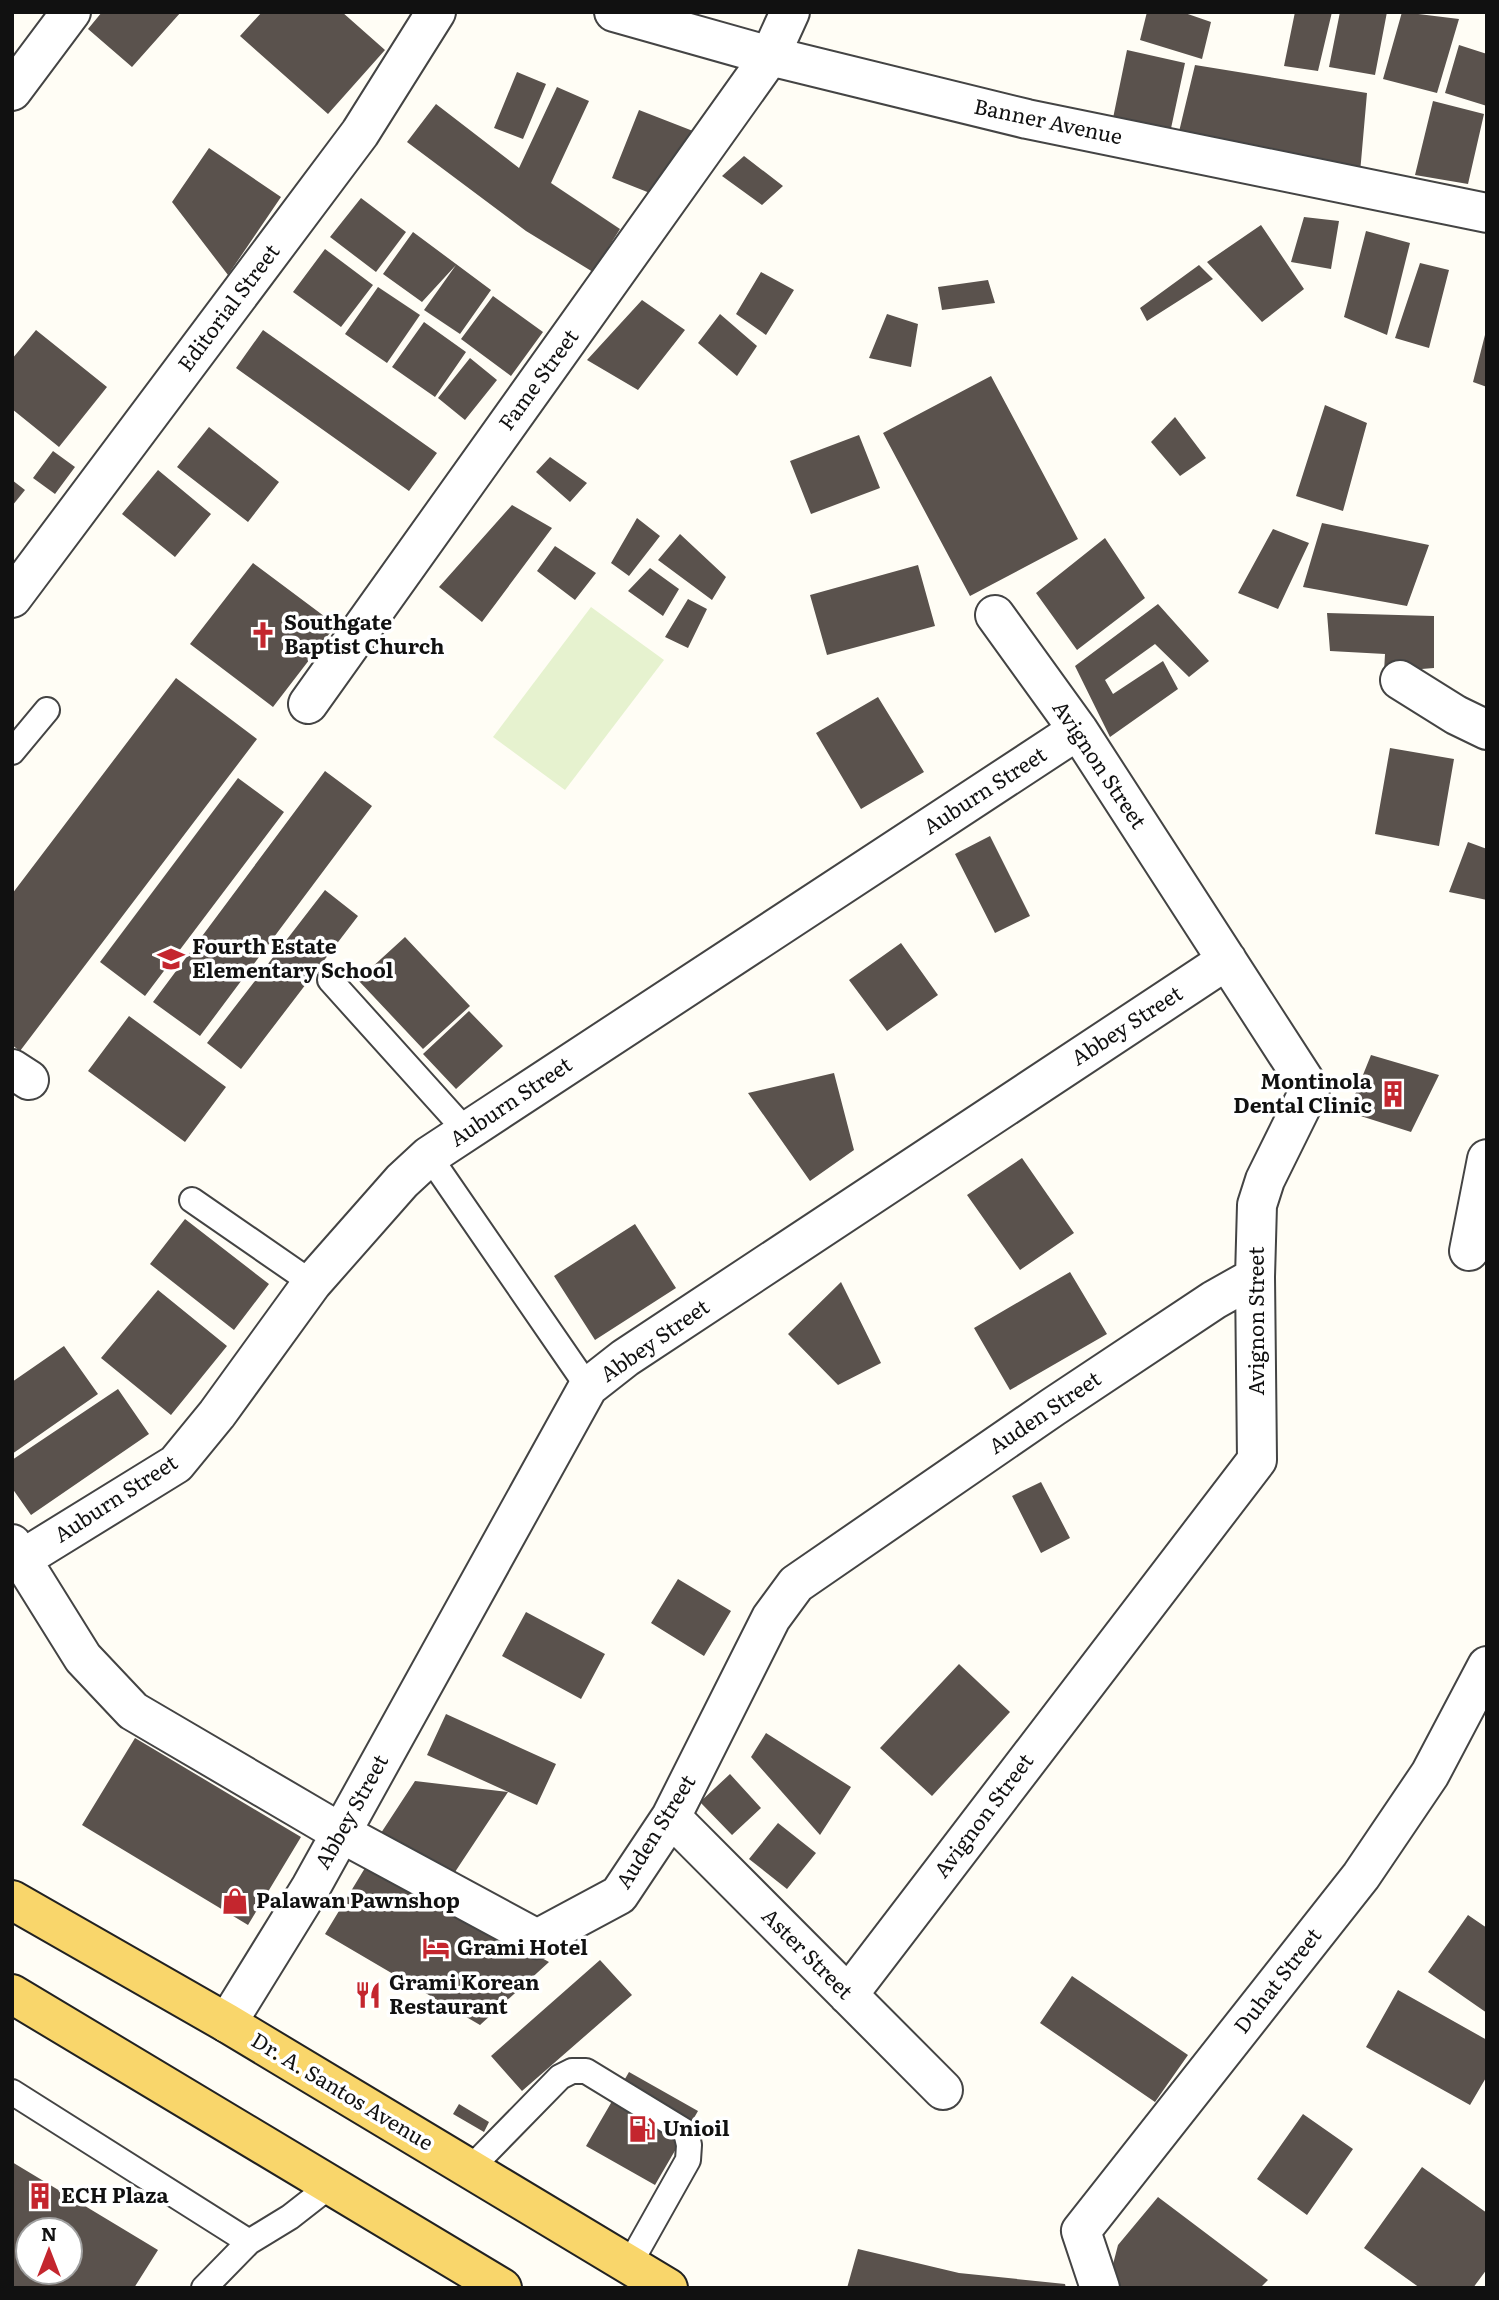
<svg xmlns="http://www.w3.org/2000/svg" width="1499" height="2300" font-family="Literata,serif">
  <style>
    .pitch { fill: #e6f2cf }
    .building { fill: #5a524d; fill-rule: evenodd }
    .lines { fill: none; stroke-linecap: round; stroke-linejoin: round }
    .service-casing { stroke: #444; stroke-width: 28 }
    .minor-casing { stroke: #444; stroke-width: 42 }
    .primary-casing { stroke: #222; stroke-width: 42 }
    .service { stroke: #fff; stroke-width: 24 }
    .minor { stroke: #fff; stroke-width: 38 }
    .primary { stroke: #f9d66b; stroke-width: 38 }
    .labels { text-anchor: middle; stroke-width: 7; stroke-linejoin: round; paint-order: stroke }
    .street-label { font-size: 21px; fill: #111; stroke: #fff }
    .poi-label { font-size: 21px; font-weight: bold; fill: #111; stroke: #fff; text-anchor: start }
  </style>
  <rect width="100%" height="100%" fill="#fffdf5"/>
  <path class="pitch" d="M591 607 664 660 565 790 493 737Z"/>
  <path class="building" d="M102 12H181L132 67 88 29Z
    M262 12H342L385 50 328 114 240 36Z
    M1147 12H1182L1211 22 1202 59 1140 40Z
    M1295 12H1332L1318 71 1284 66Z
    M1340 12H1387L1375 75 1329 67Z
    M1402 12 1459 19 1437 93 1383 79Z
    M1459 45 1487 54V106L1445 93Z
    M1127 50 1185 63 1170 133 1112 123Z
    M1195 65 1367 93 1360 173 1177 140Z
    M517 72 546 84 523 139 494 128Z
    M557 87 589 101 551 183 620 229 593 272 526 231 407 142 436 104 519 168Z
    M1433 101 1484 114 1468 184 1415 175Z
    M639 110 693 131 665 199 612 178Z
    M209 148 281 197 228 275 172 202Z
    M744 156 783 186 762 205 722 176Z
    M361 198 406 232 376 272 330 237Z
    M1304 217 1339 221 1331 269 1291 262Z
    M1261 225 1304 289 1262 322 1207 262Z
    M1366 231 1410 243 1387 335 1344 317Z
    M413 232 491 290 460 334 424 310 456 265 422 302 383 274Z
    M325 249 373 285 341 327 293 292Z
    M1420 263 1449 270 1429 348 1395 338Z
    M1199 265 1213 279 1147 321 1140 308Z
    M761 272 794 290 766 335 736 314Z
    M988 280 995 303 942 310 938 287Z
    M378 287 420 315 387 363 345 334Z
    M493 296 543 332 511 376 461 339Z
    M642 300 685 330 638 390 587 360Z
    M720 314 757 346 737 376 698 343Z
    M887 314 918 324 911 367 869 358Z
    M424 322 466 352 435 397 392 367Z
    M36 330 107 387 59 447 12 409V359Z
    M263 330 437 453 409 491 236 368Z
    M1486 331 1487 332V387L1473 382Z
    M470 358 497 380 465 420 438 398Z
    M991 376 1078 539 970 596 883 433Z
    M1325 405 1367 423 1343 511 1296 496Z
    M1175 417 1206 458 1180 476 1151 442Z
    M209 427 279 482 248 522 177 467Z
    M859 435 880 488 811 514 790 461Z
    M53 451 75 467 55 494 33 478Z
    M550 457 587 483 570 502 536 472Z
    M158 470 211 514 175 557 122 514Z
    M12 480 25 490 12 506Z
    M512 505 552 528 482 622 439 587Z
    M637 518 660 536 629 576 611 563Z
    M1322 523 1429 545 1407 606 1303 587Z
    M1273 529 1309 543 1278 609 1238 593Z
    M680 534 726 577 712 600 658 560Z
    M1105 538 1145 598 1077 650 1036 593Z
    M555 546 596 573 575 600 537 571Z
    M253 563 336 625 273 707 190 644Z
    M918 565 935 626 827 655 810 595Z
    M650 568 679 589 663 616 628 591Z
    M688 599 707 609 688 648 665 637Z
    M1158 604 1209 661 1189 677 1155 644 1105 680 1113 694 1163 661 1178 689 1110 737 1075 666Z
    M1327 613 1434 616V668L1384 672 1385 654 1330 651Z
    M176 678 257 739 20 1051 12 1045V894Z
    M878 697 924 772 861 809 816 733Z
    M1390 748 1454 759 1439 846 1375 834Z
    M325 771 372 806 200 1036 153 1002Z
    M238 778 284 812 145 996 100 962Z
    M990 836 1030 916 995 933 955 854Z
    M1468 842 1487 849V900L1449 892Z
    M325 890 358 916 241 1069 207 1043Z
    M405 937 470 1006 423 1049 358 980Z
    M901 943 938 995 887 1031 849 980Z
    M469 1011 503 1046 456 1089 423 1054Z
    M129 1016 226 1087 185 1142 88 1071Z
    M1371 1055 1439 1075 1411 1132 1348 1112Z
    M834 1073 854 1150 810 1181 748 1093Z
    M1022 1158 1074 1233 1020 1270 967 1195Z
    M185 1219 269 1284 234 1330 150 1264Z
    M635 1224 676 1288 595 1340 554 1276Z
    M1070 1272 1107 1334 1010 1390 974 1328Z
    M841 1282 881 1363 838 1385 788 1334Z
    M158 1290 227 1346 171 1415 101 1358Z
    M64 1346 98 1394 12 1454V1382Z
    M118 1389 149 1434 31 1515 12 1488V1460Z
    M1041 1482 1070 1538 1041 1553 1012 1496Z
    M678 1579 731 1611 704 1656 651 1623Z
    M526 1612 605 1654 581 1699 502 1656Z
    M959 1664 1010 1712 932 1796 880 1748Z
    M446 1714 556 1764 537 1805 427 1755Z
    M766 1733 851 1787 820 1835 751 1757Z
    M135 1738 301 1837 248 1925 82 1825Z
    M730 1774 761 1808 732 1835 700 1802Z
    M415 1781 508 1792 451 1878 381 1833Z
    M778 1823 816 1853 787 1889 749 1859Z
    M368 1863 549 1962 480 2025 325 1934Z
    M1468 1915 1487 1928V2013L1428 1972Z
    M600 1960 632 1995 522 2091 491 2056Z
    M1072 1976 1188 2055 1155 2102 1040 2023Z
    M1398 1990 1487 2040V2076L1470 2105 1366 2047Z
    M629 2072 698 2111 655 2185 586 2146Z
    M459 2104 489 2122 484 2132 453 2114Z
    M1303 2114 1353 2149 1307 2215 1257 2179Z
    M12 2162 158 2250 134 2288H12ZM28 2230H70V2272H28Z
    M1422 2167 1487 2213V2269L1473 2288H1420L1364 2248Z
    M1158 2197 1268 2280 1260 2288H1115L1111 2272 1118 2245Z
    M858 2249 959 2273 1065 2284 1066 2288H847Z"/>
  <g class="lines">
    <defs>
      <path id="service" d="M12 752 47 710
        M330 980 467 1132
        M429 1156 588 1387
        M192 1200 312 1283
        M12 2092 249 2242
        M471 2168 560 2077 572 2071H586L686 2132 689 2145 688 2160 629 2265
        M204 2288 249 2242 290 2217 331 2185"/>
      <path id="minor" d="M614 12 770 56 1027 119 1487 213
        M12 91 71 12
        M12 598 360 133 436 12
        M1400 680 1456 715 1487 730
        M308 704 770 56 790 12
        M12 1069 29 1080
        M1469 1251 1487 1159
        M12 1544 83 1658 133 1711 341 1833 537 1939 619 1895 671 1817 771 1618 796 1584 1053 1407 1214 1300 1255 1277
        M22 1559 176 1464 217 1414 312 1283 402 1181 429 1156 1078 730
        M671 1817 943 2090
        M848 1995 1257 1460 1255 1277 1257 1205 1265 1180 1310 1089 1078 730 995 615
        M227 2023 311 1887 588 1387 625 1358 1227 960
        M1100 2288 1081 2231 1361 1876 1430 1774 1487 1666"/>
      <path id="primary" d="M12 1900 227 2023 668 2288
        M12 1994 502 2288"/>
    </defs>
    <use href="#service" class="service-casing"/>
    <use href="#minor" class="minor-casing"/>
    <use href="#primary" class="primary-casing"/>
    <use href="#service" class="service"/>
    <use href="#minor" class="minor"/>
    <use href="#primary" class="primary"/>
  </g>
  <defs>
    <symbol id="church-bare" viewBox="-9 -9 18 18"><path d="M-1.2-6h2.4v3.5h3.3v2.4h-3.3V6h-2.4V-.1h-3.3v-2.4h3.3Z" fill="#c4262e" stroke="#fff" stroke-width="2.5" paint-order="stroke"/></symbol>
    <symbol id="school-bare" viewBox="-9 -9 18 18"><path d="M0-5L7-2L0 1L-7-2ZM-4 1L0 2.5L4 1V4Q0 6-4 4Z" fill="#c4262e" stroke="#fff" stroke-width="2.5" paint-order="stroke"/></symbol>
    <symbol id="building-bare" viewBox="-9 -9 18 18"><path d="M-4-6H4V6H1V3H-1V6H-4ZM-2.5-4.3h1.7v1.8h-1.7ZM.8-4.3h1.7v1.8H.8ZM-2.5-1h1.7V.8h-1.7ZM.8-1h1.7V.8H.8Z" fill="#c4262e" stroke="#fff" stroke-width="2.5" paint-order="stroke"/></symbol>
    <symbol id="shop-bare" viewBox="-9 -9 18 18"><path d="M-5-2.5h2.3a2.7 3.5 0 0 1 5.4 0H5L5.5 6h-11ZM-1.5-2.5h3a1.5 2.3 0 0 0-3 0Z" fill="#c4262e" stroke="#fff" stroke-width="2.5" paint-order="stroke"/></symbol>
    <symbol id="hotel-bare" viewBox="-9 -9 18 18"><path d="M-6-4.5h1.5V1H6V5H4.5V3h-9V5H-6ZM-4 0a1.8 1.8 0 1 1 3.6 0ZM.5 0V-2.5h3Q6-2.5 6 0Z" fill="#c4262e" stroke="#fff" stroke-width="2.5" paint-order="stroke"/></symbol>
    <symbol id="restaurant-bare" viewBox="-9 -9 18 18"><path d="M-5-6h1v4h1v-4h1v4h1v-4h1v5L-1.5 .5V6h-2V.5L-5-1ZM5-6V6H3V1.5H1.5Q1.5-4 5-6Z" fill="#c4262e" stroke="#fff" stroke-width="2.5" paint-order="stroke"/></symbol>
    <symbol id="fuel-bare" viewBox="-9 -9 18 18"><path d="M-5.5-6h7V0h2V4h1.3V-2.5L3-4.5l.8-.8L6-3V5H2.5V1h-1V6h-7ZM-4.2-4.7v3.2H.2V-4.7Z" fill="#c4262e" stroke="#fff" stroke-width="2.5" paint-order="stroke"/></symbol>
  </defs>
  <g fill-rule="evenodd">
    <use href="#church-bare" x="244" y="616" width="38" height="38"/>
    <use href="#school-bare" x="152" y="940" width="38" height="38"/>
    <use href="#building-bare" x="1374" y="1075" width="38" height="38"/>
    <use href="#shop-bare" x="216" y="1882" width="38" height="38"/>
    <use href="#hotel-bare" x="417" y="1929" width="38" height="38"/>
    <use href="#restaurant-bare" x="349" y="1976" width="38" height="38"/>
    <use href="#fuel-bare" x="623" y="2110" width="38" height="38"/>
    <use href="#building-bare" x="21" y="2177" width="38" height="38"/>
  </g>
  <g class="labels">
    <g class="street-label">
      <text transform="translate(1048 122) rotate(12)" y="7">Banner Avenue</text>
      <text transform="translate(229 308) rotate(-53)" y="7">Editorial Street</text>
      <text transform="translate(539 380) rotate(-54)" y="7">Fame Street</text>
      <text transform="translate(1099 765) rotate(56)" y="7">Avignon Street</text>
      <text transform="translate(985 791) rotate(-33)" y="7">Auburn Street</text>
      <text transform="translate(1127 1026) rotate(-33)" y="7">Abbey Street</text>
      <text transform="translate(511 1102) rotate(-34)" y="7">Auburn Street</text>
      <text transform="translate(1257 1321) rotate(-90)" y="7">Avignon Street</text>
      <text transform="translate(655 1341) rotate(-35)" y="7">Abbey Street</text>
      <text transform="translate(1045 1413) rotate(-34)" y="7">Auden Street</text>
      <text transform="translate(116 1499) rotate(-33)" y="7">Auburn Street</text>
      <text transform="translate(352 1812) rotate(-61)" y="7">Abbey Street</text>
      <text transform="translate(984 1816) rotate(-53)" y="7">Avignon Street</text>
      <text transform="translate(656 1832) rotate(-58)" y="7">Auden Street</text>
      <text transform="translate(807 1954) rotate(45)" y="7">Aster Street</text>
      <text transform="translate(1278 1981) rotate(-52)" y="7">Duhat Street</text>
      <text transform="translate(342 2092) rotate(31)" y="7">Dr. A. Santos Avenue</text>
    </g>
    <g class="poi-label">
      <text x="284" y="630">Southgate<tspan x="284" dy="24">Baptist Church</tspan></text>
      <text x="192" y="954">Fourth Estate<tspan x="192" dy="24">Elementary School</tspan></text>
      <text x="1372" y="1089" text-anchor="end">Montinola<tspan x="1372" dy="24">Dental Clinic</tspan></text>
      <text x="256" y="1908">Palawan Pawnshop</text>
      <text x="457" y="1955">Grami Hotel</text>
      <text x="389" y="1990">Grami Korean<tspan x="389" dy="24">Restaurant</tspan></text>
      <text x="663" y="2136">Unioil</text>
      <text x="61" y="2203">ECH Plaza</text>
    </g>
  </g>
  <rect width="1499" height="2300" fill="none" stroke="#111111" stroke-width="28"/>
  <g transform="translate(49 2251)"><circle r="33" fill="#ffffff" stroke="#a0a0a0" stroke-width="2"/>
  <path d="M0-5L12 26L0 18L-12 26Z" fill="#c4262e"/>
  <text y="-10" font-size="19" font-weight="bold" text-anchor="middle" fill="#111111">N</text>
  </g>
</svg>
